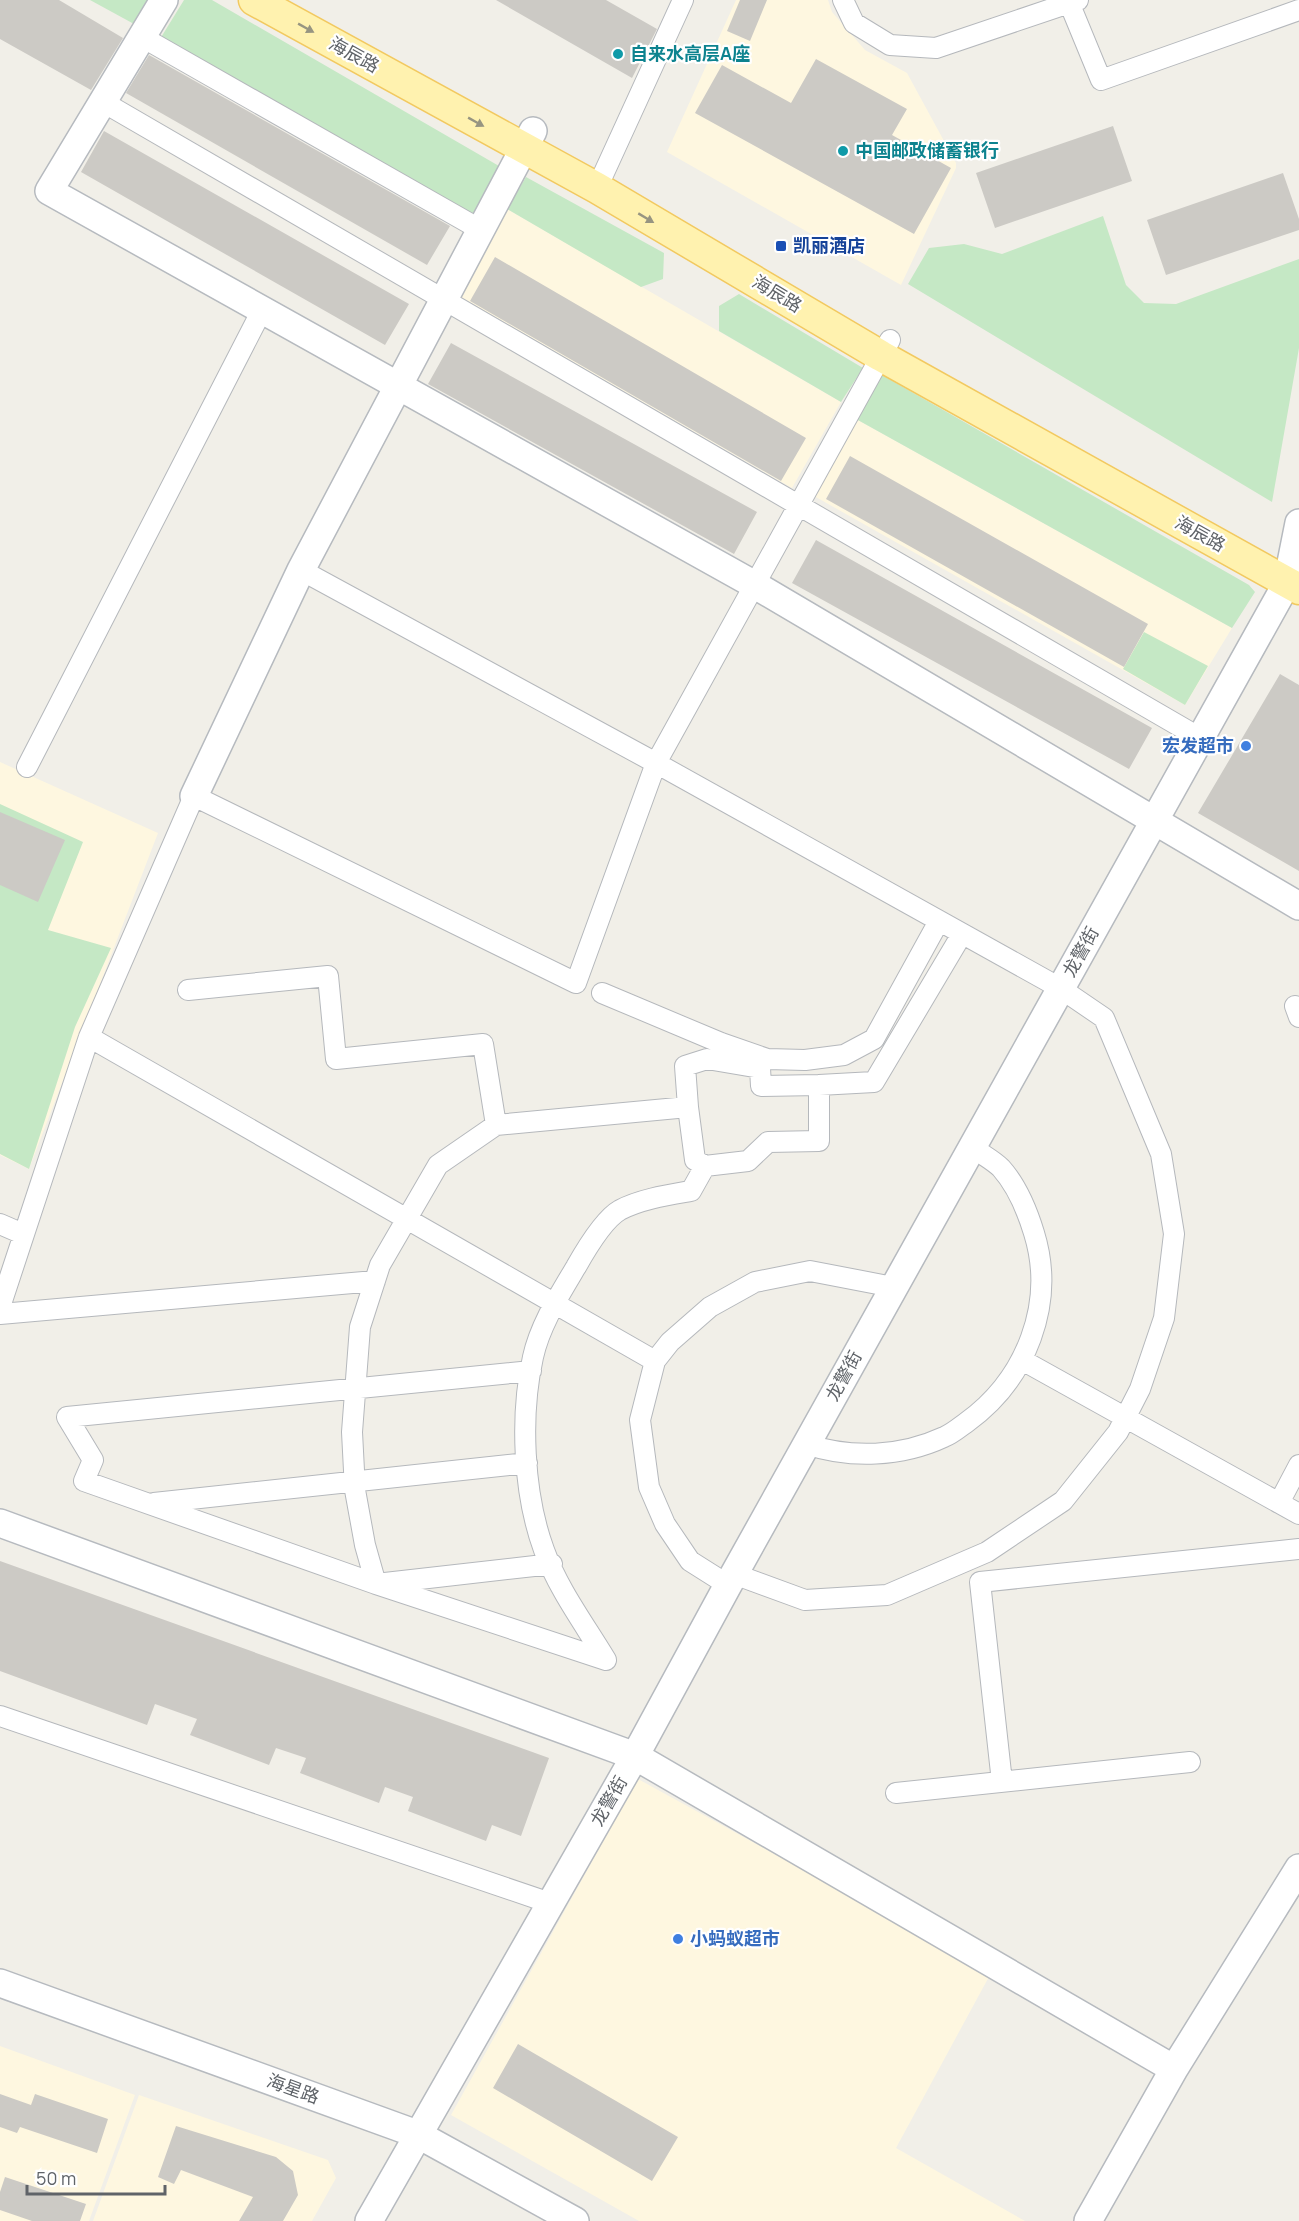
<svg xmlns="http://www.w3.org/2000/svg" width="1299" height="2221" font-family="Manrope,'Noto Sans SC',sans-serif">
  <style>
    .commercial { fill: #fef7e0 }
    .green { fill: #c5e8c5 }
    .building { fill: #cccac5 }
    .lines { fill: none; stroke-linecap: round; stroke-linejoin: round }
    .street-casing { stroke: #b5b8bc; stroke-width: 22 }
    .secondary-casing { stroke: #b6babf; stroke-width: 30 }
    .primary-casing { stroke: #f2c960; stroke-width: 33 }
    .street { stroke: #fff; stroke-width: 20 }
    .secondary { stroke: #fff; stroke-width: 27 }
    .primary { stroke: #fff2af; stroke-width: 30 }
    .oneway { fill: #979581 }
    .culture-dot { fill: #0f9aa8; stroke: #fff; stroke-width: 2 }
    .transit-dot { fill: #1a4fb4; stroke: #fff; stroke-width: 2 }
    .shop-dot { fill: #3f7fe0; stroke: #fff; stroke-width: 2 }
    .labels { text-anchor: middle; stroke-width: 4.5; stroke-linejoin: round; paint-order: stroke }
    .culture-label { font-size: 18px; font-weight: bold; fill: #0d838f; stroke: #fff; text-anchor: start }
    .street-label { font-size: 18px; fill: #5f6368; stroke: #fff }
    .transit-label { font-size: 18px; font-weight: bold; fill: #164399; stroke: #fff; text-anchor: start }
    .shop-label { font-size: 18px; font-weight: bold; fill: #366cbe; stroke: #fff; text-anchor: end }
  </style>
  <rect width="100%" height="100%" fill="#f1efe8"/>
  <path class="commercial" d="M736 0H828L832 12 865 50 907 73 956 163V168L901 285 667 152Z
    M507 209 841 402 792 488 461 297Z
    M856 419 1232 628 1185 705 814 496Z
    M0 762 158 833 29 1169 0 1155Z
    M638 1779 991 1973 896 2148 1025 2221H639L451 2115Z
    M0 2046 135 2095 89 2221H0Z
    M139 2095 328 2160 336 2178 312 2221H93Z"/>
  <path class="green" d="M90 0H149L134 24Z
    M184 0H212L499 166 473 215 160 39Z
    M526 177 664 253 663 279 641 287 507 209Z
    M1103 216 1126 285 1144 303 1176 304 1299 259V348L1272 502 908 284 929 248 964 244 1002 254Z
    M739 294 863 368 841 402 719 331V306Z
    M882 375 1249 585 1255 592 1232 628 856 419Z
    M1144 632 1208 666 1185 705 1123 669Z
    M0 804 83 842 48 930 111 948 75 1027 29 1169 0 1154Z"/>
  <path class="building" d="M0 0H59L123 38 91 90 0 39Z
    M496 0H606L657 29 632 78Z
    M740 0H767L750 41 727 31Z
    M149 55 450 226 427 265 126 93Z
    M816 59 907 109 892 135 951 168 914 234 695 113 722 65 791 103Z
    M1113 126 1132 181 995 228 976 173Z
    M104 131 409 304 385 345 81 172Z
    M1283 173 1299 219V230L1166 275 1147 220Z
    M495 257 806 438 781 481 470 301Z
    M451 343 757 512 734 554 428 384Z
    M850 456 1148 624 1124 667 826 499Z
    M816 540 1152 728 1129 769 792 583Z
    M1280 674 1299 685V871L1198 813Z
    M0 812 65 840 38 902 0 885Z
    M0 1561 549 1758 521 1836 492 1825 486 1841 408 1811 413 1797 385 1787 379 1803 300 1773 306 1758 276 1748 269 1765 190 1735 197 1719 155 1704 147 1725 0 1671Z
    M518 2044 678 2137 652 2181 493 2088Z
    M0 2094 31 2105 35 2094 108 2119 97 2153 20 2127 17 2133 0 2127Z
    M176 2126 276 2157 293 2171 298 2195 283 2221H239L253 2197 181 2170 174 2184 158 2177Z
    M5 2177 86 2204 80 2221H32L0 2210V2192Z"/>
  <g class="lines">
    <defs>
      <path id="street" d="M843 0 854 23 890 45 936 48 1078 0
        M1068 0 1101 80 1299 10
        M142 37 481 230
        M103 102 1200 738
        M597 188 683 0
        M301 570 656 763 1060 988 1104 1018 1161 1154 1174 1234 1164 1318 1140 1389 1118 1432 1063 1501 987 1552 887 1595 805 1600 734 1574
        M27 767 262 310
        M188 990 328 976 336 1059 483 1044 496 1125
        M602 993 721 1043 767 1059 805 1060 844 1055 874 1039 939 921
        M1295 1006 1299 1017
        M89 1037 655 1361
        M688 1107 685 1066 707 1059 760 1068 761 1086 819 1085
        M705 1166 691 1191C668 1195 641 1199 620 1210 604 1219 585 1251 576 1267 560 1294 540 1325 533 1357 520 1415 523 1493 544 1550 558 1589 585 1625 606 1660L376 1584 365 1545 355 1490 352 1432 360 1327 380 1265 438 1165 496 1125 688 1107 695 1160 705 1166 748 1161 768 1142 819 1141V1085L874 1082 962 934
        M0 1224 23 1234
        M0 1307 89 1037 194 796 576 983 656 763 890 340
        M0 1314 375 1281
        M1022 1360 1299 1514
        M531 1371 67 1417 93 1460 84 1481 376 1584 552 1564
        M806 1444C851 1459 901 1457 944 1437 952 1434 960 1427 967 1422 1026 1379 1056 1304 1034 1233 1027 1210 1018 1187 1001 1168 993 1160 981 1154 972 1147
        M154 1503 527 1463
        M1279 1503 1299 1465
        M728 1585 690 1561 665 1524 649 1487 640 1420 655 1361 670 1342 710 1307 755 1282 810 1271 893 1287
        M0 1716 550 1903
        M1002 1782 980 1582 1299 1549
        M896 1793 1190 1762"/>
      <path id="secondary" d="M164 0 49 191 755 585 1299 906
        M194 796 301 570 533 131
        M0 1523 635 1756 1174 2069
        M0 1983 417 2134 575 2221
        M369 2221 635 1756 728 1585 1287 583 1299 523
        M1088 2221 1174 2069 1299 1868"/>
      <path id="primary" d="M254 0 597 188 881 356 1299 589"/>
    </defs>
    <use href="#street" class="street-casing"/>
    <use href="#secondary" class="secondary-casing"/>
    <use href="#primary" class="primary-casing"/>
    <use href="#street" class="street"/>
    <use href="#secondary" class="secondary"/>
    <use href="#primary" class="primary"/>
  </g>
  <defs><path id="oneway-solid" d="M-6-.8H1V-3.2L6.5 0L1 3.2V.8H-6Z" transform="scale(1.5)"/></defs>
  <g class="oneway">
    <use href="#oneway-solid" transform="translate(306 28) rotate(29)"/>
    <use href="#oneway-solid" transform="translate(476 122) rotate(29)"/>
    <use href="#oneway-solid" transform="translate(646 218) rotate(31)"/>
  </g>
  <g class="culture-dot">
    <circle cx="618" cy="54" r="6"/>
    <circle cx="843" cy="151" r="6"/>
  </g>
  <rect class="transit-dot" x="775" y="240" width="12" height="12" rx="3"/>
  <g class="shop-dot">
    <circle cx="1246" cy="746" r="6"/>
    <circle cx="678" cy="1939" r="6"/>
  </g>
  <g class="labels">
    <g class="culture-label">
      <text x="630" y="60">自来水高层A座</text>
      <text x="855" y="157">中国邮政储蓄银行</text>
    </g>
    <g class="street-label">
      <text transform="translate(354 55) rotate(29)" y="6">海辰路</text>
      <text transform="translate(777 294) rotate(31)" y="6">海辰路</text>
      <text transform="translate(1200 534) rotate(29)" y="6">海辰路</text>
      <text transform="translate(1081 952) rotate(-61)" y="6">龙警街</text>
      <text transform="translate(844 1376) rotate(-61)" y="6">龙警街</text>
      <text transform="translate(609 1801) rotate(-60)" y="6">龙警街</text>
      <text transform="translate(293 2089) rotate(20)" y="6">海星路</text>
    </g>
    <g class="transit-label">
      <text x="793" y="252">凯丽酒店</text>
    </g>
    <g class="shop-label">
      <text x="1234" y="752">宏发超市</text>
      <text x="690" y="1945" text-anchor="start">小蚂蚁超市</text>
    </g>
  </g>
  <path d="M27 2185v9h138v-9" fill="none" stroke="#5f6368" stroke-width="3"/>
  <text x="36" y="2185" font-size="18" fill="#5f6368" stroke="#ffffff" stroke-width="4.5" paint-order="stroke">50 m</text>
</svg>
